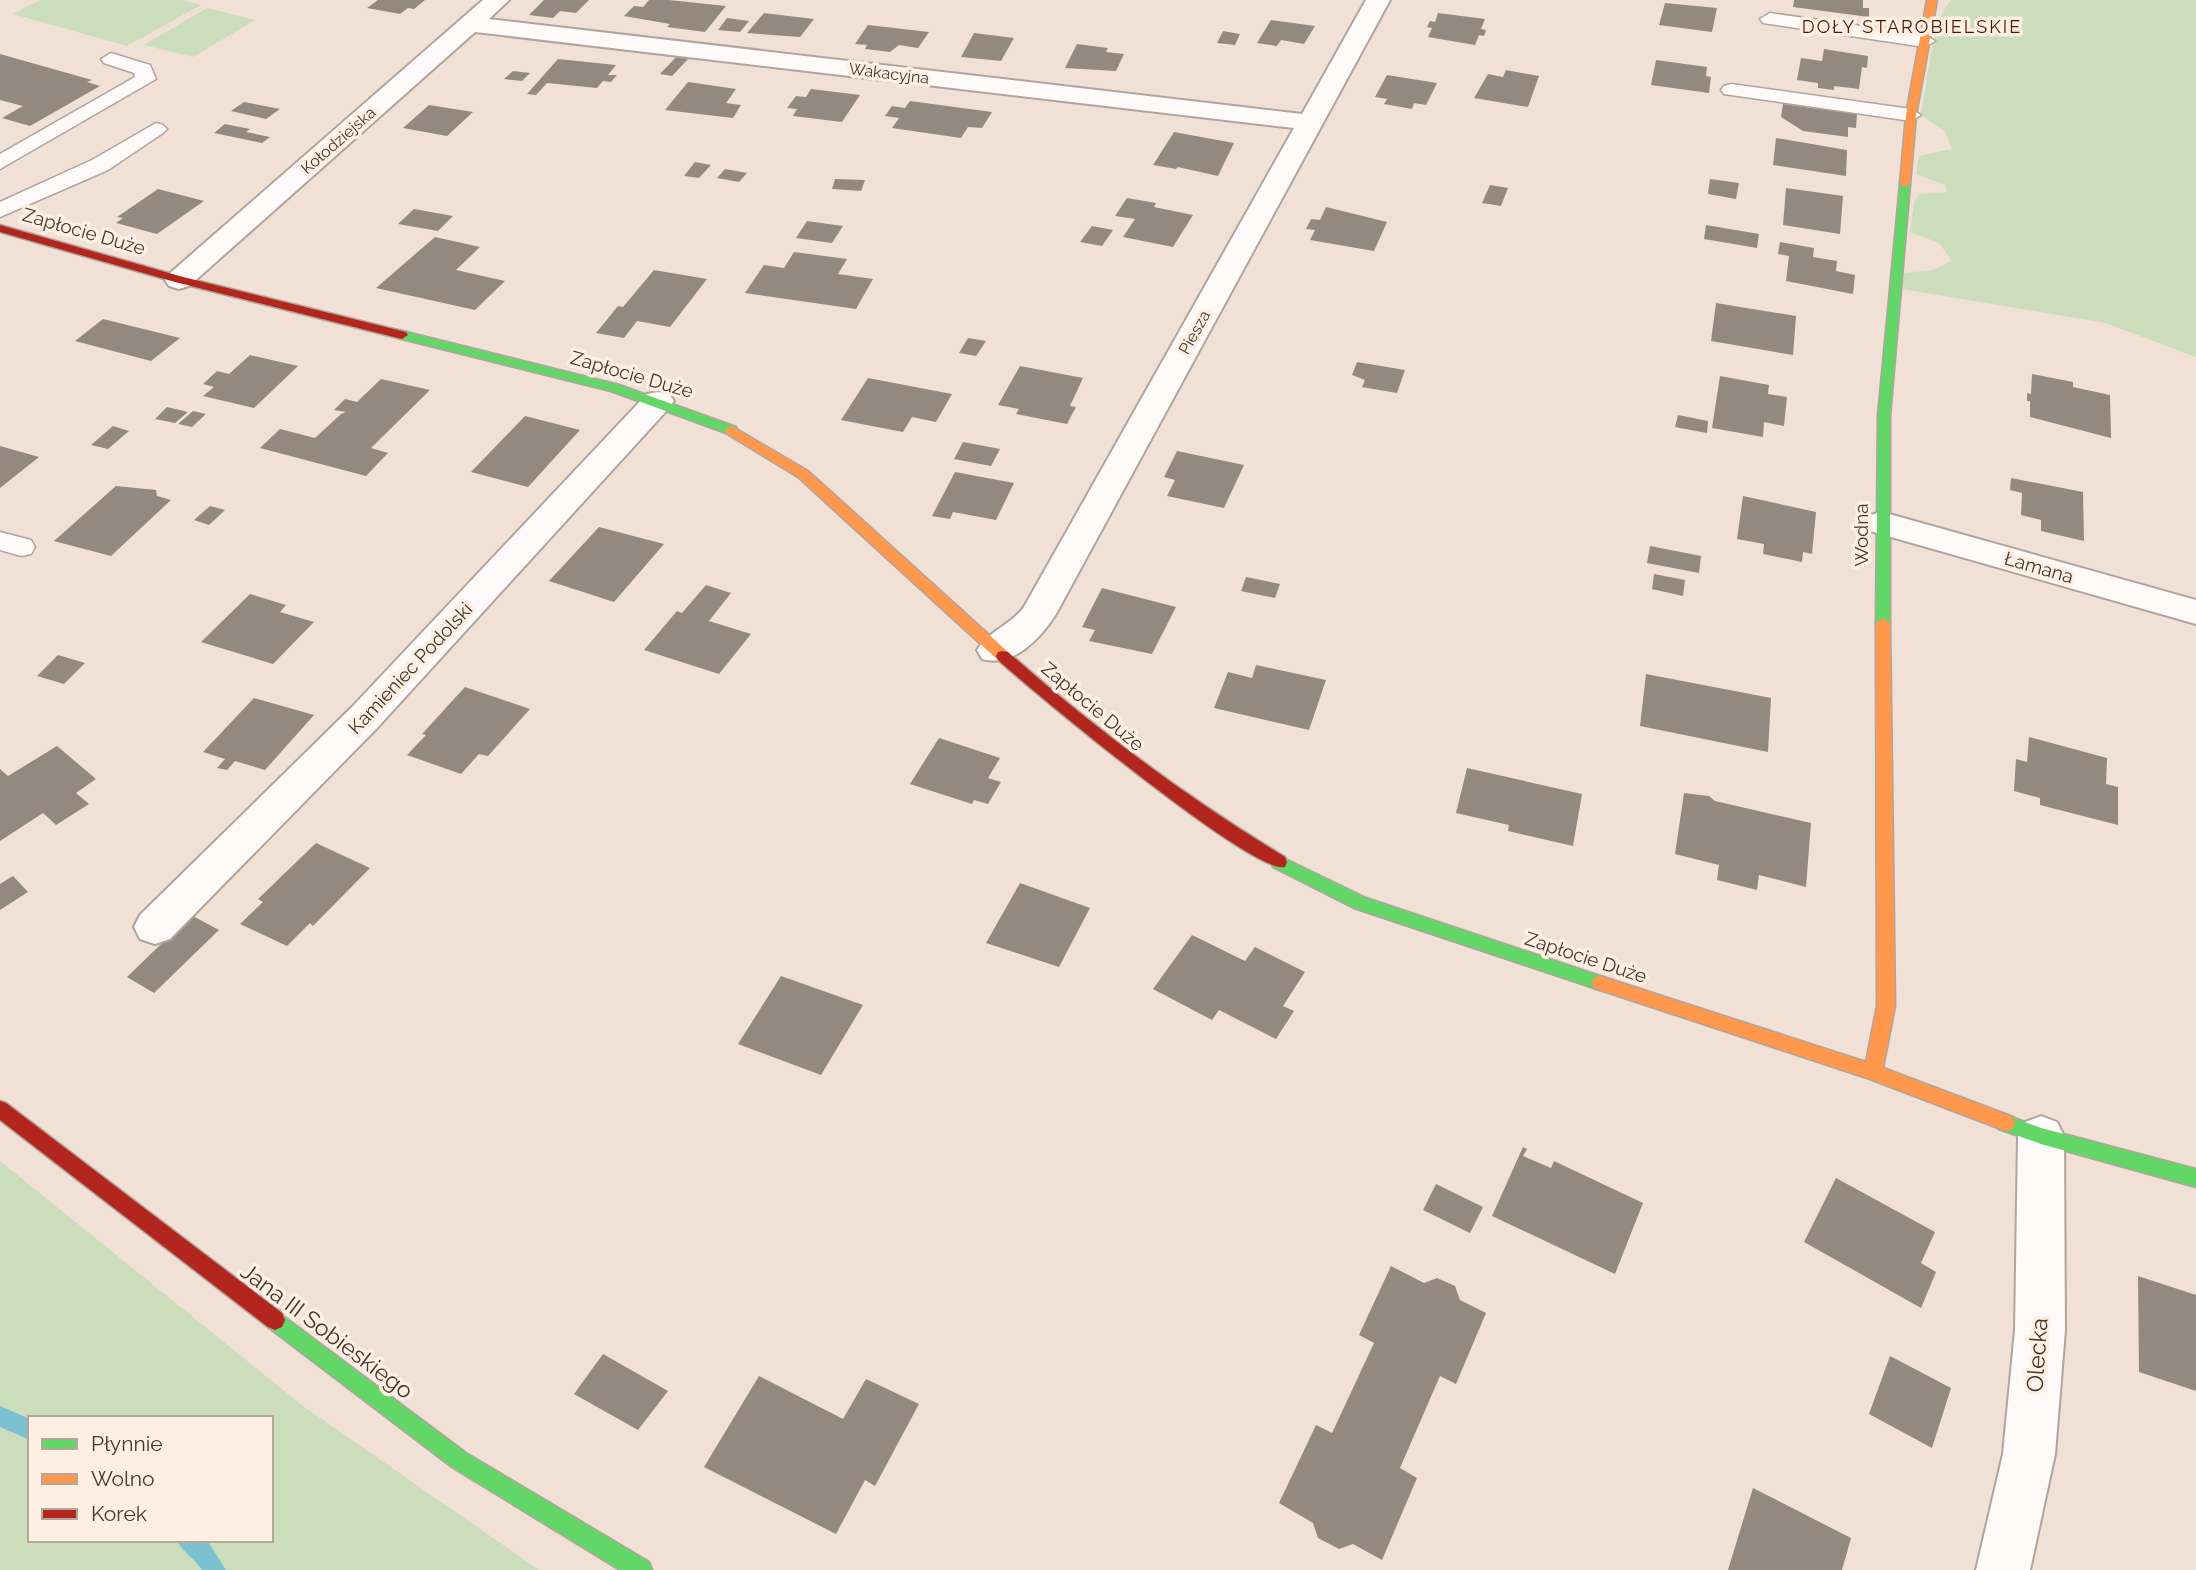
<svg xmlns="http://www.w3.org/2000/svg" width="2196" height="1570" font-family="Raleway,sans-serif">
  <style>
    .green { fill: #cbddbb; fill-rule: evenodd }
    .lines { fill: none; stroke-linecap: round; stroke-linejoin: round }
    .stream { fill: #7cc1d2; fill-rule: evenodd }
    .building { fill: #948981 }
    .lane-casing { stroke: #b0a59c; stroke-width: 3 }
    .street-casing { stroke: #b0a59c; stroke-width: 4 }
    .fast-casing { stroke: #b0a59c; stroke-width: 3 }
    .slow-casing { stroke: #b0a59c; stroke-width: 3 }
    .jam-casing { stroke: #b0a59c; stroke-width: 3 }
    .lane { fill: #fdfaf9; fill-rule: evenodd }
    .street { fill: #fdfaf9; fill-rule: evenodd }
    .fast { fill: #63d668; fill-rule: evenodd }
    .slow { fill: #ff974d; fill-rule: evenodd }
    .jam { fill: #b3261e; fill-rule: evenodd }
    .labels { text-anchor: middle; stroke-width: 7; stroke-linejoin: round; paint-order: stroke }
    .far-street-label { font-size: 16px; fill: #423830; stroke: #ffefe3 }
    .far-neighbourhood-label { font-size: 18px; letter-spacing: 2px; fill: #4b1a06; stroke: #ffefe3 }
    .street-label { font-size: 19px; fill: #423830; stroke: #ffefe3 }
    .near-street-label { font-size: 23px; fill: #423830; stroke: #ffefe3 }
  </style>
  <rect width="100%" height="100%" fill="#f0e0d6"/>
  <path class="green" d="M40 0H181L201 5 127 46 13 14Z
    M1951 0H2196V357L2106 323 1902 289 1904 273 1933 270 1952 261 1939 243 1910 232 1914 202 1920 194 1947 192 1945 185 1916 174 1919 156 1952 149 1945 131 1921 115C1927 87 1932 20 1951 0Z
    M207 8 255 20 193 57 144 45Z
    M0 1161 303 1406 539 1570H0ZM30 1418H271V1540H30Z"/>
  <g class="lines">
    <path class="stream" d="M0 1406 30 1419V1440L0 1427Z
      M177 1540H207L226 1570H202C195 1559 182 1552 177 1540Z"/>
  </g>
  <path class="building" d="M378 0H425L414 9 408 8 400 14 367 8Z
    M544 0H589L576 13 560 11 553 18 529 15Z
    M649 0H669L726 6 705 32 667 27 670 24 624 16 634 6 643 7Z
    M1794 0H1863V8H1869V17L1793 7Z
    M1665 3 1717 8 1712 32 1659 25Z
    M764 13 814 19 800 37 747 33Z
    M1438 13 1485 19 1481 29 1486 30 1484 36 1479 35 1475 45 1428 37 1432 28 1427 27 1430 21 1435 22Z
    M727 18 749 21 740 32 718 30Z
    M1271 20 1315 26 1304 44 1281 40 1277 46 1257 43Z
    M868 25 929 32 918 48 899 45 890 52 865 49 867 45 855 44Z
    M1223 31 1240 34 1235 45 1217 43Z
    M974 33 1014 38 1001 61 961 57Z
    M1077 44 1108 48 1106 52 1124 54 1116 71 1065 68Z
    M1824 49 1868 56 1867 68 1862 67 1859 89 1834 86V90L1818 88V83L1797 80 1801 58 1822 61Z
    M0 54 92 80 87 82 100 86 30 126 2 118 23 106 0 100Z
    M677 56 689 58 672 76 660 74Z
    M558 59 616 65 608 75H617L611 82 603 81 597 88 547 83 536 95 527 94Z
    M1656 60 1707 67 1706 76 1711 77 1709 93 1651 85Z
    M1506 70 1539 76 1528 107 1474 98 1488 74 1503 77Z
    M513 71 530 73 522 81 504 79Z
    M1387 75 1437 83 1426 105 1414 103 1412 109 1384 104 1387 99 1375 97Z
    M688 82 736 89 726 103 741 105 733 118 665 110Z
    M811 89 860 95 842 122 793 116 797 109 787 108 796 96 806 97Z
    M910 101 992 112 982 128 968 127 961 138 892 128 899 118 885 116 892 106 905 108Z
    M244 102 280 109 266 119 231 111Z
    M1783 104 1857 114 1856 128 1848 127V137L1803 131 1781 117Z
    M429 105 473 112 447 136 403 128Z
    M225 124 250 129 246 132 270 137 262 143 214 133Z
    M1174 132 1234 143 1218 176 1178 167 1176 169 1153 165Z
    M1776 138 1847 150 1846 176 1773 165Z
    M695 162 711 165 699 178 684 176Z
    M725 169 747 173 739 182 717 178Z
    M835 179 865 180 861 191 832 189Z
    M1710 179 1739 183 1736 199 1708 194Z
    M1490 185 1508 188 1501 206 1482 203Z
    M1786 188 1843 196 1840 234 1783 225Z
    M158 189 204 201 157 234 116 223 123 218 117 217Z
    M1127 198 1156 203 1154 207 1193 215 1173 247 1123 237 1135 219 1115 216Z
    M1326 207 1387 222 1374 251 1310 240 1315 230 1306 229 1311 219 1320 220Z
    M414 209 453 216 438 231 398 224Z
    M807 221 843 226 832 243 796 238Z
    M1706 225 1759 234 1757 248 1704 239Z
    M1092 226 1113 230 1102 246 1080 242Z
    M435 237 480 247 456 270 505 281 475 310 376 288Z
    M1780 242 1814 248 1813 257 1837 261 1836 271 1855 275 1853 294 1786 281 1789 256 1778 254Z
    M794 252 847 259 838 274 873 279 856 309 745 293 764 265 784 268Z
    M654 270 707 279 670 327 637 321 624 338 596 333 618 306 623 307Z
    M1716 303 1796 316 1793 355 1711 341Z
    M103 319 180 338 151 361 75 341Z
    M968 338 986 341 976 356 959 353Z
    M250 355 298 366 254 408 203 396 214 387 203 384 217 371 229 374Z
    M1357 362 1405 370 1397 393 1362 387 1365 380 1352 375Z
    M1020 366 1083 378 1070 406 1076 407 1067 424 1016 414 1019 409 998 405Z
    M2032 374 2073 382V387L2110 395 2111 438 2030 417V401H2027V393L2031 394Z
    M1720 376 1769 385 1768 394 1787 397 1784 426 1764 422 1763 437 1712 428Z
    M868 378 952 394 936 422 912 417 903 432 841 420Z
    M381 379 430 390 371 448 388 453 366 476 260 448 280 429 315 438 341 414 346 412 334 410 345 399 357 402Z
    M167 407 188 412 175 423 155 419Z
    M193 411 206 414 192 427 178 424Z
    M1678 415 1708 421 1707 433 1675 427Z
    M525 416 580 430 528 487 471 472Z
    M113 426 129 431 108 449 91 445Z
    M963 442 1000 449 991 466 954 459Z
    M0 446 39 457 0 488Z
    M1177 451 1244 465 1224 508 1167 496 1175 480 1164 477Z
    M955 472 1014 483 996 520 953 512 950 519 932 516Z
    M2011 478 2083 492 2084 541 2041 531V520L2021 515 2022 493 2010 490Z
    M116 486 156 490 157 496 171 500 111 556 54 541Z
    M1743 496 1816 512 1812 554 1803 552 1802 562 1763 554 1764 544 1737 539Z
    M210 506 225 510 209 525 194 520Z
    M599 527 664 544 614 602 549 581Z
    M1650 546 1701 556 1699 573 1647 563Z
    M1654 574 1685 580 1683 596 1652 589Z
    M1246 577 1280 584 1275 598 1241 591Z
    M706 585 731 593 709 621 751 634 719 674 644 650 677 611 682 613Z
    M1102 588 1176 607 1152 654 1089 641 1095 630 1082 627Z
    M250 594 286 605 280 612 314 622 273 664 201 642Z
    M58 655 85 663 64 684 37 676Z
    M1256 665 1326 680 1309 730 1214 708 1228 672 1252 678Z
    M1646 674 1771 698 1768 752 1640 726Z
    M465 687 530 709 488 756 479 754 461 774 407 755 426 735 422 734Z
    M254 698 314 715 265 770 235 761 227 770 217 768 225 759 203 752Z
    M2029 737 2107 758 2106 784 2118 787V825L2040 805V798L2014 791 2016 759 2027 762Z
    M939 738 1000 758 988 778 1001 782 988 804 974 800 972 804 910 784Z
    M57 746 96 779 76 793 89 804 56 825 43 813 0 841V769L8 776Z
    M1467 768 1582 794 1573 846 1508 831 1509 825 1456 813Z
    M1684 793 1709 796 1715 801 1811 823 1806 887 1759 875 1757 890 1717 880 1719 865 1675 854Z
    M316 843 370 868 313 926 310 923 287 946 240 924 263 902 258 899Z
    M13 876 28 892 0 910V884Z
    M1020 883 1090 908 1059 967 986 943Z
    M191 915 219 930 154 993 127 977Z
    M1192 935 1245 961 1255 947 1305 972 1283 1006 1294 1011 1276 1039 1219 1010 1212 1020 1153 989Z
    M781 976 863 1005 821 1075 738 1044Z
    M1523 1147 1527 1149 1523 1156 1551 1168 1554 1161 1643 1203 1615 1274 1492 1216Z
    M1836 1178 1935 1232 1921 1263 1936 1272 1921 1308 1804 1242Z
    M1436 1184 1483 1207 1470 1233 1423 1210Z
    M1391 1266 1424 1283 1437 1278 1455 1286 1460 1300 1486 1313 1456 1384 1440 1376 1400 1468 1417 1478 1382 1560 1353 1544 1339 1549 1318 1538 1313 1523 1279 1503 1316 1425 1332 1433 1374 1343 1359 1335Z
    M2138 1276 2196 1295V1391L2139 1372Z
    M603 1354 668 1391 638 1430 574 1394Z
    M1890 1356 1951 1388 1932 1448 1869 1414Z
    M759 1376 843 1419 866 1379 919 1404 875 1486 865 1480 836 1534 704 1467Z
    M1753 1488 1851 1538 1842 1570H1728Z"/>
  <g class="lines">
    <defs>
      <path id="lane" d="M1770 13 1925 35 1935 41 1925 47 1763 23 1760 19Z
        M111 53 150 65 156 79 0 169V154L135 77 134 73 104 63 101 59Z
        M1731 84 1911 109 1921 115 1911 121 1724 94 1721 90 1724 86Z
        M156 123 163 125 167 129 163 133 108 170 0 217V202L92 160Z
        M0 532 31 540 35 547 31 554 21 556 0 550Z"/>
      <path id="street" d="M483 0H509L489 19 1302 114 1366 0H1390L1056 614C1041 638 1013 668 982 659L977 650C988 631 1011 625 1024 607L1294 128 475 32 189 286 179 289 169 286 165 280 169 274Z
        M658 392 669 394 674 401 669 408 378 727 170 939 155 944 140 939 134 927 140 915 352 707 647 394Z
        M1882 512 2196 600V624L1870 531 1865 523 1870 515Z
        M2041 1116 2057 1122 2064 1136 2065 1330 2055 1454 2030 1570H1976L2003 1454 2015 1330 2018 1136 2025 1122Z"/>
      <path id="fast" d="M1905 181 1910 184 1890 416V623L1883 628 1876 623 1878 416 1900 184Z
        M402 331 619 385 736 427 737 430 731 434 726 433 611 391 398 338 396 335Z
        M1279 856 1366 898 1606 978 1609 983 1606 988 1600 990 1354 908 1273 867 1271 862 1273 857Z
        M2006 1115 2041 1128 2196 1169V1187L2041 1144 1999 1129 1997 1123 1999 1117Z
        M275 1310 466 1453 649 1562 652 1570H620L452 1467 268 1327 265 1320 268 1313Z"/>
      <path id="slow" d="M1927 0H1937L1916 115 1910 184 1905 187 1900 184 1906 115Z
        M731 426 808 471 1008 652 1010 656 1008 660H998L798 477 726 433 725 430Z
        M1883 618 1890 623 1895 1006 1883 1068 2013 1117 2015 1123 2013 1129 2006 1131 1870 1079 1594 988 1591 983 1594 978 1600 976 1866 1062 1877 1006 1876 623Z"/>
      <path id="jam" d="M0 225 183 277 406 332 408 335 402 339 175 282 0 232Z
        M1003 651 1008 652C1095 729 1186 797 1285 857L1287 862 1285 867C1255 876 1031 690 998 660L996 656 998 652Z
        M0 1101 6 1103 282 1313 285 1320 282 1327 275 1330 268 1327 0 1120Z"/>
    </defs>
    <use href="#lane" class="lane-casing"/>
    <use href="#street" class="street-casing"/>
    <use href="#fast" class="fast-casing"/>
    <use href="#slow" class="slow-casing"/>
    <use href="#jam" class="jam-casing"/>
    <use href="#lane" class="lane"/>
    <use href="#street" class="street"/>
    <use href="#fast" class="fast"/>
    <use href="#slow" class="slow"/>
    <use href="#jam" class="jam"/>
  </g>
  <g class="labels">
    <g class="far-street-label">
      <text transform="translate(889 73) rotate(7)" y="6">Wakacyjna</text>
      <text transform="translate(338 140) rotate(-41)" y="6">Kołodziejska</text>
      <text transform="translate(1194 332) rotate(-61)" y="6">Piesza</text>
    </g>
    <g class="far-neighbourhood-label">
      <text x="1912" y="33">DOŁY STAROBIELSKIE</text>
    </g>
    <g class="street-label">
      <text transform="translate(84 231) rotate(16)" y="7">Zapłocie Duże</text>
      <text transform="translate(632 374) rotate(16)" y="7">Zapłocie Duże</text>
      <text transform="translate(1861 535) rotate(-90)" y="7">Wodna</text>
      <text transform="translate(2039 567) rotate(16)" y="7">Łamana</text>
      <text transform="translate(410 668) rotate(-47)" y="7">Kamieniec Podolski</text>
      <text transform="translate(1093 706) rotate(40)" y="7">Zapłocie Duże</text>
      <text transform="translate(1586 957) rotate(18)" y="7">Zapłocie Duże</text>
    </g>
    <g class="near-street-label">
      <text transform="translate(327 1331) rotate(37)" y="8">Jana III Sobieskiego</text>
      <text transform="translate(2037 1355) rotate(-86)" y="8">Olecka</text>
    </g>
  </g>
  <rect x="28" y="1416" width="245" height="126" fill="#ffefe3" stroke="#b3a69b" stroke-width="2"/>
  <rect x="42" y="1439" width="35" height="10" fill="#63d668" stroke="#b3a69b" stroke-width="2"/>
  <text x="91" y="1451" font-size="21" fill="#423830">Płynnie</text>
  <rect x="42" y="1474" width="35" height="10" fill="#ff974d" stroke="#b3a69b" stroke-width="2"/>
  <text x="91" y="1486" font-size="21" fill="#423830">Wolno</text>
  <rect x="42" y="1509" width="35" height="10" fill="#b3261e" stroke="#b3a69b" stroke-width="2"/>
  <text x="91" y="1521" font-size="21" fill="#423830">Korek</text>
</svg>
